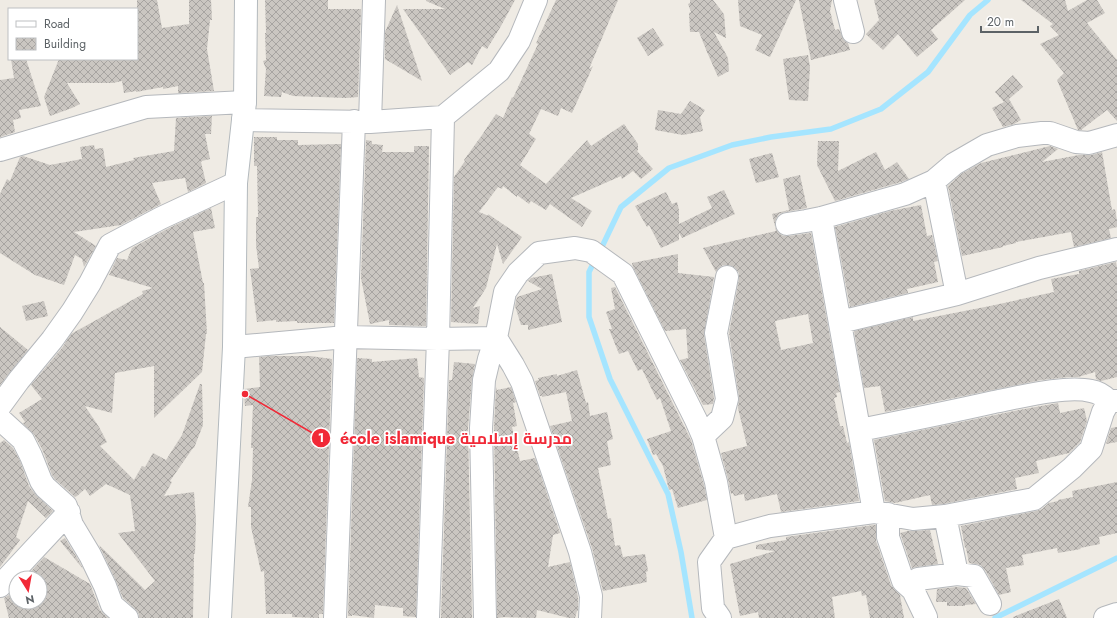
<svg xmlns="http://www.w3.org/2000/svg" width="1117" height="618" font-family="Jost,Cairo,sans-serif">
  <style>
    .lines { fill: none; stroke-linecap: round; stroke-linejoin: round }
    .stream { stroke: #a5e5ff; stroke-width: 5.5 }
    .building { fill: url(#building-cross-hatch); fill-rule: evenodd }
    .street-casing { stroke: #b5b8bc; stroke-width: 24 }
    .secondary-casing { stroke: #b3b9bd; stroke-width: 24 }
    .street { stroke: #fff; stroke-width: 22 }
    .secondary { stroke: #fff; stroke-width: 22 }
    .leader { fill: none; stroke: #f12937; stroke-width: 1.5 }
    .callout-dot { fill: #f12937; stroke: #fff; stroke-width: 1.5 }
    .mark-label { font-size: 12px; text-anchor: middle; font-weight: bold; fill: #fff }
    .callout-label { font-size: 16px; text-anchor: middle; font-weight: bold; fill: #f12937; stroke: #fff; stroke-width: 3.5; stroke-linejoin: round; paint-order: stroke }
  </style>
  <defs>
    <pattern id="building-cross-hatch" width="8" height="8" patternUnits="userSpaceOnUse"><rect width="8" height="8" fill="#cac6c1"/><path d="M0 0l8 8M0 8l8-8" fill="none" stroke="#a7a4a1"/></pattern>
  </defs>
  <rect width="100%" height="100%" fill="#efebe4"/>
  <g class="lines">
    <path class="stream" d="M599 253 621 207 669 168 732 145 771 137 831 129 881 109 928 72 970 15 988 0
      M595 260 589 272V317L610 379 668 494 681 552 692 618
      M995 618 1117 558"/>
  </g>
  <path class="building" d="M137 0H157L162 28 189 24V0H211L212 20H210L207 49 214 91 178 93V86L163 89V87L136 92V91L124 93 122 81 113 83H67L80 104 72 108 50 116 44 97 59 59H137Z
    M265 0H328V9H361L358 97 346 98 293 96 282 92 281 97 264 96 266 69 263 61 266 60 265 33H266Z
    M426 0H515L501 26 487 49 482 46 472 65 468 62 450 75 403 9H445L426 1Z
    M556 0H618L589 69 593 66 572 113 561 108 558 116 541 109 529 134 536 139 520 165 546 184 587 140 591 146 624 124 638 144V150L637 151 653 169 641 179 633 171 622 179 621 176 571 198 592 211 582 227 550 204 546 210 531 201 529 204 517 195V197L503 186 502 189 498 187 479 212 489 216 488 214 522 237 503 264 497 244 486 288 473 308 480 306 478 324 451 322 454 177 465 161 464 160 482 135 496 114 503 118 512 97 513 98 538 44 536 43Z
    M690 0H713L724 14 726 38 714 32 728 58 729 71 718 77 707 52 699 32H690L689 13 691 12 688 4 690 3Z
    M738 0H796L770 57 755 50 762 35 740 26Z
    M799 0H832L830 11 835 30 839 29 844 40 848 43 850 50 811 60Z
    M874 0H965L931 30 938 39 917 57 898 34 883 50 866 34 879 20Z
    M1021 0H1065L1068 11 1087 0H1097L1105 13 1087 23 1117 60V121L1107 110 1081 130H1078L1057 80 1064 73 1040 44 1059 35 1050 26 1053 24Z
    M397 5 422 81 385 59V32Z
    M653 28 664 45 648 56 637 38Z
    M808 55 810 67 808 101 789 100 783 59Z
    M11 59H26L41 106 19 110 21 118 13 120 15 132 0 137V80L14 78Z
    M1013 75 1023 87 1009 99 1021 120 1014 124 1003 127 992 108 1004 102 995 92Z
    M690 101 705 110 700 117 703 131 683 135 655 130 658 110 681 114Z
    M212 116 211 134H205L210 159 202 161 201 162 206 183 188 192 185 178 152 183 161 204 121 225 74 232 96 246 84 267 82 259 75 255 64 285 35 275 0 253V194L7 179 10 181 20 157 23 156 50 165 82 159 80 147 94 145 95 149 103 148 106 167 134 160 133 158 174 151 176 118Z
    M254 137H277V140H298V145L341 144 334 323H297V321L276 322V320L257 322 250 269 259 268 256 245V217H258L257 166H254Z
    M366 140 372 141V144L383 145 382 152H414V146H429L426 326 389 325V320L370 324 361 278Z
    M818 141H839L838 171 876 152 885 170 897 162 909 179 901 182 835 201 817 165Z
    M1050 146 1058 149 1042 162 1079 155H1092L1102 152 1112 210 1115 209 1117 221V227L1109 229 1111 238 1074 247 1071 232 1016 242V243L1003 246V247L962 256 948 186 961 174 981 163Z
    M772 153 779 177 756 183 749 159Z
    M800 175 807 208 785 212 779 214 776 219 775 226 772 214 789 210 783 179Z
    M724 190 735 214 682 238 679 233V240L661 248 649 225 647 227 635 206 666 192 672 204 677 202 679 210V224L712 208 707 197Z
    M921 205 927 236 932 235 938 261 934 262 938 282 907 289 908 293 850 307 835 227 890 211Z
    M211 208 215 228 193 232 203 283H204L207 334H206L202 372 154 418V366L115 373 112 413 85 406 99 427 107 442 100 446 134 480 142 466 145 467 153 453 166 460 182 435 200 384H202L203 425 194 448H193L170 481 172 482 164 496 194 492 196 520 195 554H194L193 618H139V614L135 609 123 598 116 581 99 545 145 590 155 581 118 533 135 531 130 495 106 484 90 496 85 489 77 496 75 497 55 479 52 475 43 451 34 434 23 423 25 422 19 413 42 399 31 385 62 348 71 334 143 294 142 291 153 288 109 275 117 258 127 260 132 248 167 229Z
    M775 227 778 232 783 236H789L811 233 840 392 836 393 837 397 834 398 840 426H843L847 443 849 442 859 501 781 512 777 494 745 501 744 494 734 496 733 493 731 494 728 479 721 453 747 446 738 408 739 397 729 333 739 279V273L735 268 729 265H723L718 269 716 272 703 248 776 231ZM808 314 813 343 781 350 775 321Z
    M678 254V273L714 277 704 335 714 398 713 404 703 405 680 360 688 358 686 329 665 331 633 267 632 263Z
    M1116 262 1117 268V377L1101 381 1096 379 1095 372 1078 377H1068L1041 380 885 412 880 386 864 388 854 331 913 317V321L944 315 990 306 1054 292 1051 279 1079 274V271Z
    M552 274 562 322 528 330V325H521L515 306 517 297 542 289 528 281 531 278Z
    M615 287 691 440 704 485 707 500 678 508 672 489 669 490 663 466 656 454 653 455 647 439 671 431 660 398 657 400 642 369 638 371 628 351 619 354 609 329H612L606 312 615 309 611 288Z
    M44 301 48 316 26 321 22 306Z
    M0 327 28 350 0 385Z
    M271 356H310L332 359 323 614H319V618L292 617V614H266L264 571 261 572 251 527V507H248L252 480 253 448H251L253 405 245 406 244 396V389L260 387 259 357Z
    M357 358 372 359V362L417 358 419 377 424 378 416 617 403 616V608L375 605 374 618 352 615V616H348Z
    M454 362 475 364 472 379 468 428 472 618H441L449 380H452Z
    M577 370 586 403 588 402 590 416 607 412 613 439 607 441 611 465 598 468 608 519 611 518 615 546 620 545 623 557 645 554 648 571 646 572 647 582 603 591 592 548 550 426 572 421 566 392 542 397V396H540L535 381 539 380 538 378 557 374V376Z
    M496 387 497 390 511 387 516 402 513 403 517 426 512 427 520 461 535 458 560 533 553 535 548 567 570 562 578 597V611H577L575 618H569L537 610 536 618 504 617 497 618 494 428Z
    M1058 403 1060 413 1084 408 1087 421 1080 442 1069 453 1036 461 1039 473 1015 478 1017 489 943 504 932 505 930 495 895 503 885 501 874 440 1019 410Z
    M1117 427V442L1106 444 1111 428Z
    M4 440 13 448 20 461 29 486 35 494 53 511 46 518 28 501 16 537 20 540 0 567V443Z
    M1117 482V533L1099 537 1100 544 1080 548 1081 549 1058 553 1057 548 1022 555 1024 565 1006 568 1011 592 999 595 985 570 981 565 969 563 966 548H965L961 526 1036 511 1042 509 1049 503 1058 501V500L1073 497 1072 491Z
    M874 525H876V541L891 585 895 590 900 595 904 618H870L866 595 862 596 861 591 832 597 835 618H759L758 612 740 616 730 564 775 551 756 549V545L786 540V537Z
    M930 530 938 564 916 567 912 568 900 533 908 531H914Z
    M65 538 79 561 83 569 60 541Z
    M44 557 90 584 100 610 108 618H9L4 598 9 595 16 587V602H40V578H25Z
    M957 587 966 588 976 604 965 605V606H947V602H936L937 589Z
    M1059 599 1067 618H1013V617Z"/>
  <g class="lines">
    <defs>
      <path id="street" d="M845 0 853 32
        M243 120 370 122 443 117 499 71 519 41 536 0
        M370 122 374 0
        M0 150 146 107 245 102
        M934 181 957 294
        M821 218 874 512
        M787 224 806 221 821 218 905 194 934 181 954 164 987 145 1017 136 1042 133H1050L1076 142 1089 143 1117 135
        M840 322 957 294 1039 268 1117 249
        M234 347 346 337 438 339 496 338 513 365 522 382 580 552 591 596 590 618
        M0 406 19 380 52 340 72 312 90 283 110 245 161 218 236 183
        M0 419 23 440 31 456 41 481 45 487 66 506 72 525 90 555 105 586 112 605 127 618
        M860 430C905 421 950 412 994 402 1020 397 1066 385 1091 391 1098 392 1104 396 1109 401H1117
        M703 436 722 418 727 399 716 333 727 277
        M888 514V537L903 581 913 590
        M945 516 957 574 974 576 990 604
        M0 586 69 512
        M926 617 913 590 918 579 957 574
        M335 618 354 121
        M428 618 438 339 443 117
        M485 618 481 428 484 380 489 359 496 338 505 292 518 273 539 253 575 248 591 251 623 274 696 420 703 436 716 482 726 538
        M720 618 713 608 709 562 726 538 770 526 874 512 913 519 945 516 1034 499 1072 468 1091 449 1103 412 1109 401
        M1105 618 1117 614"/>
      <path id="secondary" d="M220 618 234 347 236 183 245 102 246 0"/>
    </defs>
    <use href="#street" class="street-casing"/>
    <use href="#secondary" class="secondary-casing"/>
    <use href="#street" class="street"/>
    <use href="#secondary" class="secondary"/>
  </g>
  <path class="leader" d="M245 394L321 438"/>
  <g class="callout-dot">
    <circle cx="245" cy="394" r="4"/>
    <circle cx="321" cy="438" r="10"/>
  </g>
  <g class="mark-label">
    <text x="321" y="442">1</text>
  </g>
  <g class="callout-label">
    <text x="456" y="444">école islamique مدرسة إسلامية</text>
  </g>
  <rect x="8" y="8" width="130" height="52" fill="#ffffff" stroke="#bec0c2"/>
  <rect x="16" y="21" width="20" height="6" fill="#ffffff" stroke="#bec0c2"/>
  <text x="44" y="28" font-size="12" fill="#5c6266">Road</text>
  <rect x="16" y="38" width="20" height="12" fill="url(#building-cross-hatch)" stroke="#bec0c2"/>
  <text x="44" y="48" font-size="12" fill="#5c6266">Building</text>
  <g transform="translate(28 590) rotate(169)"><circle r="19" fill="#ffffff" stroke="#bec0c2"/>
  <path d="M0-3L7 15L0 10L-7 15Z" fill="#f12937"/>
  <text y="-6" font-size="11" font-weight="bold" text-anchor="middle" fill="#5c6266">N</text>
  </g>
  <path d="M981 26v6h57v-6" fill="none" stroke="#5c6266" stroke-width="2"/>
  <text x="987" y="26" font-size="12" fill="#5c6266" stroke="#ffffff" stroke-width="3" paint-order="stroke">20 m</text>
</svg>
